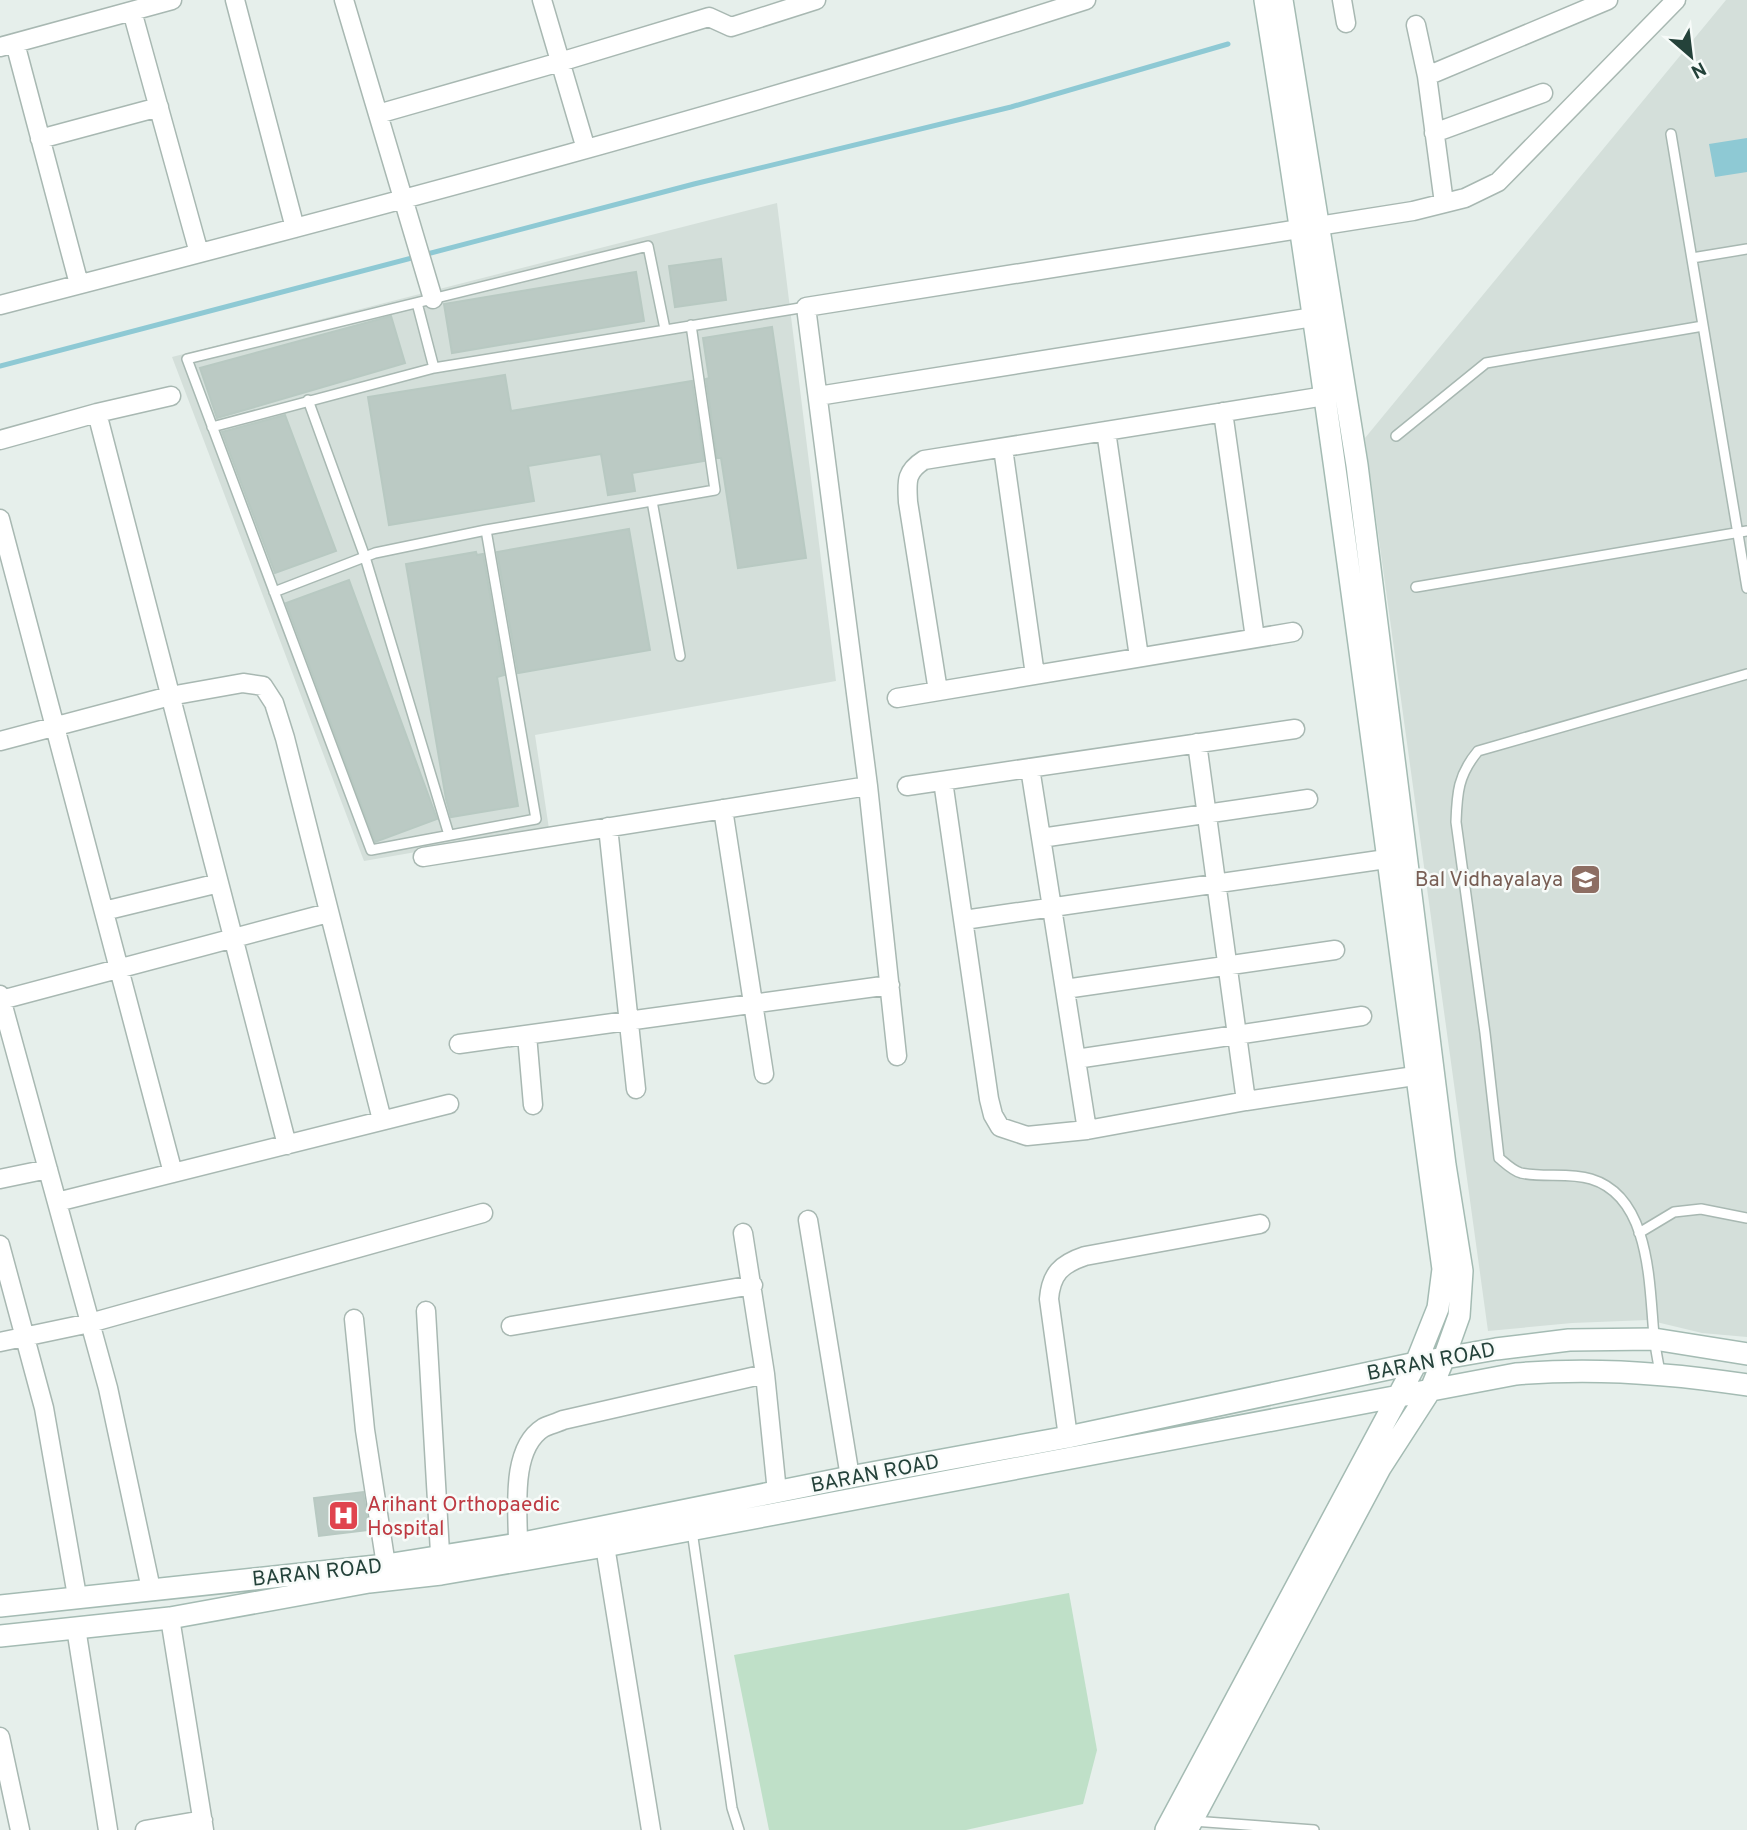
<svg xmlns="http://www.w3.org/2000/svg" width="1747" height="1830" font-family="Overpass,sans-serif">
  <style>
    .built { fill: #d4dfda }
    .green { fill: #bfe0c8 }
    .water { fill: #8ec9d4 }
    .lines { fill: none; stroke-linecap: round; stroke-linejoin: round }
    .stream { stroke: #8ec9d4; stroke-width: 5 }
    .building { fill: #bbcac4; stroke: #b8c9c2; stroke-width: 2 }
    .lane-casing { stroke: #a8b8b2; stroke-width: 12 }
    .street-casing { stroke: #a8b8b2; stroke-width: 21 }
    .secondary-casing { stroke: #a4bbb3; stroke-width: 24 }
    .lane { stroke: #fff; stroke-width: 9 }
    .street { stroke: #fff; stroke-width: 18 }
    .secondary { stroke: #fff; stroke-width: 21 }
    .labels { text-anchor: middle; stroke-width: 5; stroke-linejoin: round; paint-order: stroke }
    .education-label { font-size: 21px; fill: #785e54; stroke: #f7fbf9; text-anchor: end }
    .street-label { font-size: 21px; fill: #24423a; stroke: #f7fbf9 }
    .health-label { font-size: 21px; fill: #be3a42; stroke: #f7fbf9; text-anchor: start }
  </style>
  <rect width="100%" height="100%" fill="#e6efeb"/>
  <path class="built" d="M1726 0H1747V1337L1702 1333 1648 1320 1572 1323 1488 1331 1365 438Z
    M777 203 836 681 535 735 549 829 364 861 172 357Z"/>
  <path class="green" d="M1069 1593 1097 1750 1083 1804 966 1830H769L734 1655Z"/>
  <path class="water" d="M1747 138V172L1715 177 1709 144Z"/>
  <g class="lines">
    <path class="stream" d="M0 366 694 184 1011 107 1228 44"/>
  </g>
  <path class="building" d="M721 259 726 300 675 307 669 266Z
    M636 272 644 321 452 353 444 304Z
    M391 316 405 363 217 418 200 368Z
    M772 327 806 558 738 568 721 458H717L706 379 709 378 703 338Z
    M505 375 511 411 692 381 704 461 632 473 635 491 608 495 601 454 528 466 534 501 389 525 368 397Z
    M285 415 336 551 275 573 222 432Z
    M629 529 650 650 518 673 497 552Z
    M476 552 477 555 483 554 504 675 497 677 518 806 451 817 446 799 406 564Z
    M349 580 437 819 375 842 286 603Z
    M363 1492 369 1530 319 1536 314 1498Z"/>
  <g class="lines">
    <defs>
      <path id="lane" d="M1671 134 1747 588
        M1692 258 1747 249
        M417 303 434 368
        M308 400 365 557 449 835
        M212 427 434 368 806 307
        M1396 436 1486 363 1703 326
        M652 501 680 656
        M486 530 536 819 371 850 187 359 648 246 665 329
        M1416 587 1747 531
        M274 592 375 553 486 530 715 490 691 325
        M1639 1233 1674 1212 1701 1209 1747 1218
        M1660 1373C1658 1360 1655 1348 1654 1335 1649 1285 1651 1197 1591 1179 1568 1172 1544 1178 1521 1173 1513 1171 1505 1163 1499 1158L1485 1033 1456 822C1457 793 1458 775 1478 751L1747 674
        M692 1531 732 1808 739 1830
        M1193 1821 1314 1830"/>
      <path id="street" d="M235 0 295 228
        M344 0 433 299
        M542 0 586 149
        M1342 0 1346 23
        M132 11 199 253
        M1416 25 1427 76 1444 203
        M15 43 79 284
        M0 47 172 0
        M1427 76 1608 0
        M378 114 560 62 709 17 731 27 816 0
        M1434 133 1543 93
        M40 139 159 107
        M0 305C364 211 728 115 1086 0
        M818 396 1326 315
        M1223 412 1255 638
        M97 413 287 1145
        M1106 431 1139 657
        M0 440 97 413 171 396
        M1003 448 1035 675
        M0 519 173 1173
        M938 691 908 502C907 482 905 472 924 460L1325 396
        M897 698 1293 632
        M0 741 170 696 243 683 263 686 274 703 285 738 382 1120
        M1197 743 1246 1101
        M1030 768 1087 1130
        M943 781 989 1099 993 1115 1000 1127 1027 1136 1087 1130 1246 1101 1428 1074
        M907 786 1295 729
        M723 809 764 1074
        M608 827 636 1089
        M1041 838 1308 799
        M423 857 868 786
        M104 911 219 883
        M964 920 1400 857
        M1065 989 1335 950
        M0 995 108 1388 151 1589
        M1 1000 328 913
        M527 1035 533 1105
        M459 1044 890 985
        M897 1056 868 786 806 307 1413 211 1465 198 1498 182 1676 0
        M1076 1059 1362 1016
        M0 1179 48 1169
        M57 1202 449 1104
        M808 1220 850 1477
        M743 1233 765 1374 777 1492
        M0 1245 44 1408 77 1596
        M426 1311 441 1570
        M354 1319 365 1430 386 1565
        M511 1326 753 1285
        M0 1342 90 1323 483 1213
        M1068 1437 1049 1299C1051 1274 1061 1264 1085 1256L1260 1224
        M518 1544C518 1511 510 1449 543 1428 548 1425 557 1423 563 1420L765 1374
        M605 1546 651 1830
        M170 1618 204 1830
        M76 1628 108 1830
        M0 1737 20 1830
        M145 1830 203 1820"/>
      <path id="secondary" d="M0 1606 386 1565 518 1544 850 1477 1068 1437 1416 1363 1496 1349 1569 1340 1654 1339 1747 1354
        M0 1636 170 1618 369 1582 441 1574 605 1546 1516 1374C1594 1367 1670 1373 1747 1385
        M1166 1830 1416 1363 1438 1308 1443 1269C1385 846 1333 422 1265 0
        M1187 1830 1380 1468 1431 1389 1444 1358 1459 1316 1462 1271 1445 1165 1357 465 1282 0"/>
    </defs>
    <use href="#lane" class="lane-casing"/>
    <use href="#street" class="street-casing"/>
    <use href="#secondary" class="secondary-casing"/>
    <use href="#lane" class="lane"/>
    <use href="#street" class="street"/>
    <use href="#secondary" class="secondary"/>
  </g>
  <defs>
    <symbol id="school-square" viewBox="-11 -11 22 22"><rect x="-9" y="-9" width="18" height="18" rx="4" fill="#8d6e63" stroke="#f7fbf9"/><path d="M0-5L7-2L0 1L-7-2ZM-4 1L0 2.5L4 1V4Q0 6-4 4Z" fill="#fff"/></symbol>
    <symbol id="hospital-square" viewBox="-11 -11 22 22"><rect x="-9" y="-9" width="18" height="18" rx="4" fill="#e0444e" stroke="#f7fbf9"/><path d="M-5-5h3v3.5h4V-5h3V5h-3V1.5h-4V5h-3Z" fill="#fff"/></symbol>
  </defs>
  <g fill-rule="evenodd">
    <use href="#school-square" x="1568" y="862" width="35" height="35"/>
    <use href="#hospital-square" x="326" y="1498" width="35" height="35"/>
  </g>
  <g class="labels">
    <g class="education-label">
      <text x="1563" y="886">Bal Vidhayalaya</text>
    </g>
    <g class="street-label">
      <text transform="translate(1431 1361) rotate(-11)" y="7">BARAN ROAD</text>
      <text transform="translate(875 1473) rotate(-11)" y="7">BARAN ROAD</text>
      <text transform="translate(317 1572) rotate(-6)" y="7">BARAN ROAD</text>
    </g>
    <g class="health-label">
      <text x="367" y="1511">Arihant Orthopaedic<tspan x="367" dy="24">Hospital</tspan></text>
    </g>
  </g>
  <g transform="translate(1691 56) rotate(152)" stroke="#f7fbf9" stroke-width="5" paint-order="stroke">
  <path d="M0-5L12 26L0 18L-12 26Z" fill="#24423a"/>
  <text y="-10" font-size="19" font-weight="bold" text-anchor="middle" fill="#24423a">N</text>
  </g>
</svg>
